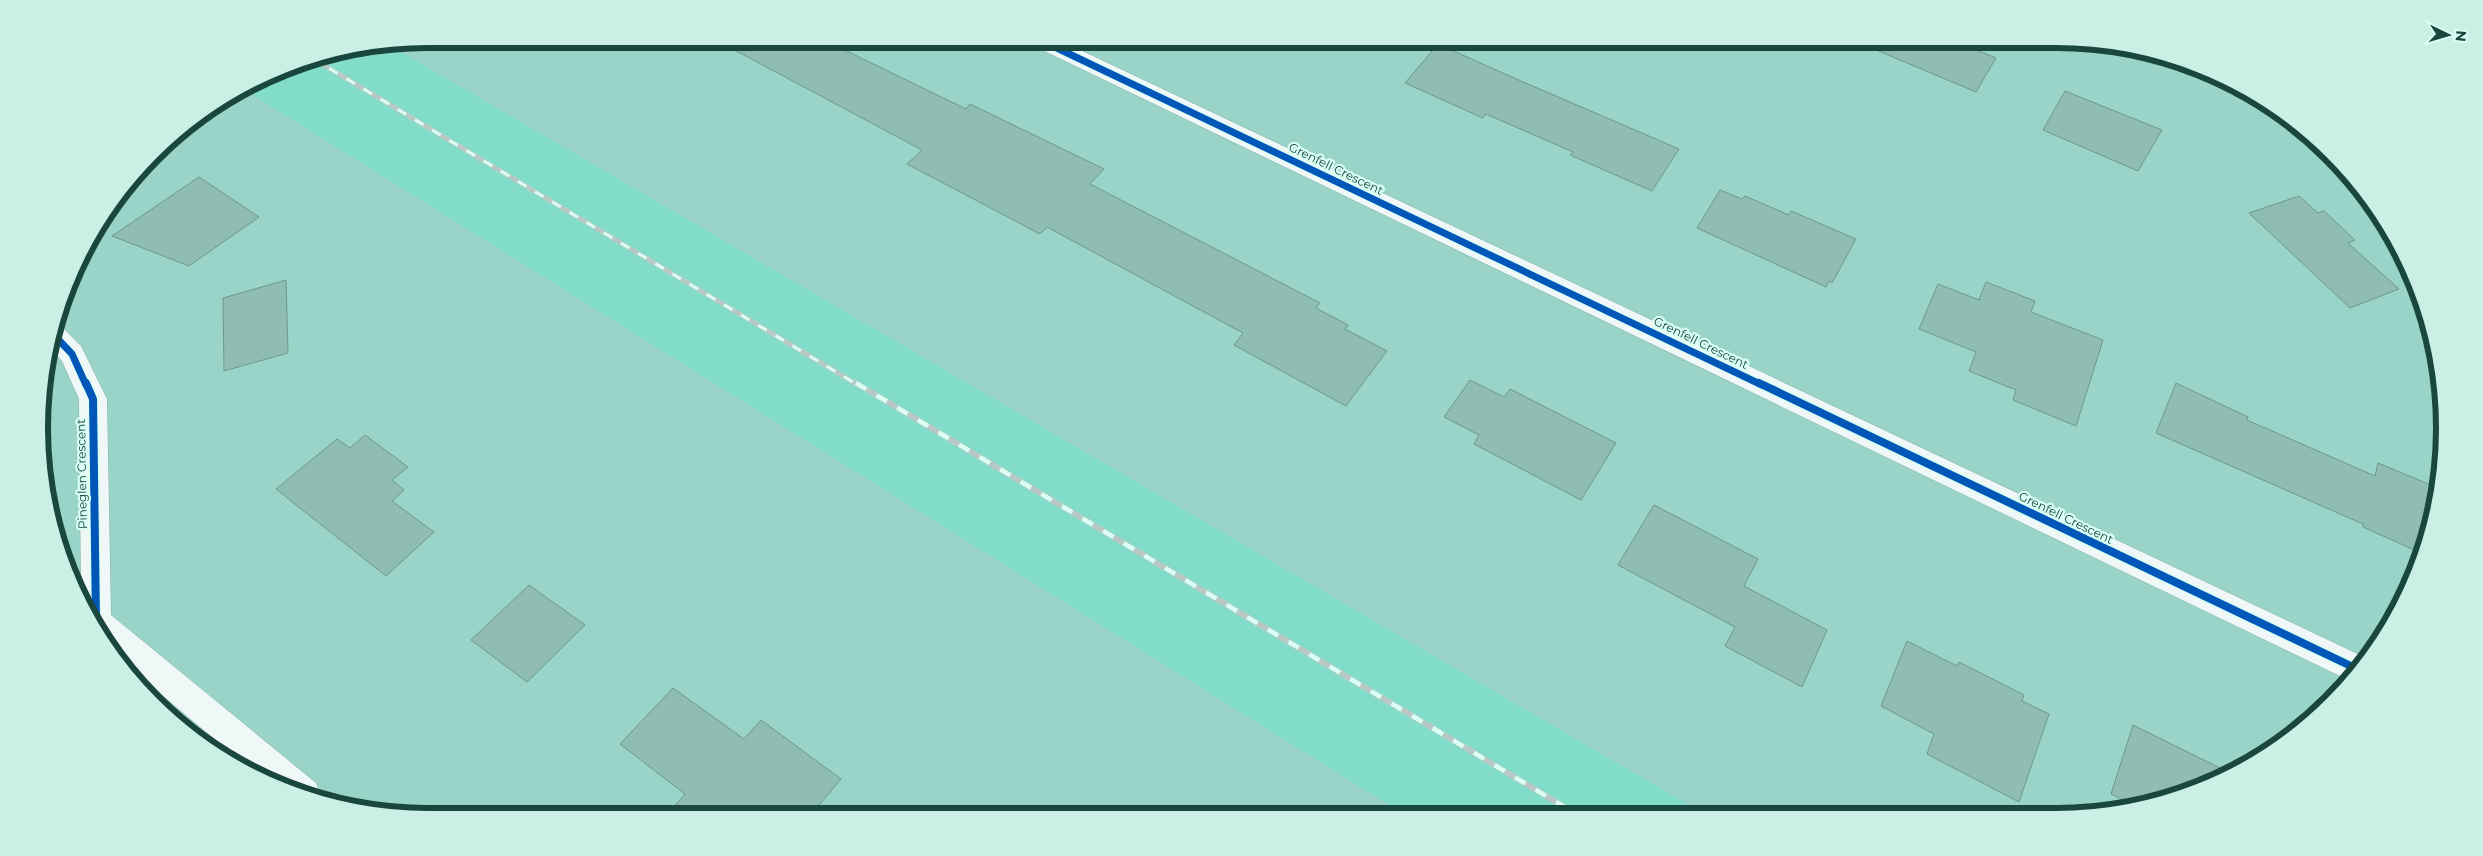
<svg xmlns="http://www.w3.org/2000/svg" width="2483" height="856" font-family="Montserrat,sans-serif">
  <style>
    .built { fill: #82dcca }
    .building { fill: #8fbdb4; stroke: #6e978f }
    .lines { fill: none; stroke-linecap: round; stroke-linejoin: round }
    .minor-casing { stroke: #81b0a6; stroke-width: 1 }
    .tertiary-casing { stroke: #81b0a6; stroke-width: 1 }
    .minor { fill: #f0f8f7; fill-rule: evenodd }
    .tertiary { fill: #f0f8f7; fill-rule: evenodd }
    .rail-far1-casing { stroke: #b8c9c5; stroke-width: 5 }
    .rail-casing { stroke: #b8c9c5; stroke-width: 6 }
    .rail-far1 { stroke: #d9fff5; stroke-width: 3; stroke-dasharray: 10; stroke-linecap: butt }
    .rail { stroke: #d9fff5; stroke-width: 4.5; stroke-dasharray: 12; stroke-linecap: butt }
    .cycleway-far1-casing { stroke: #d9fff5; stroke-width: 9 }
    .cycleway-casing { stroke: #d9fff5; stroke-width: 11 }
    .cycleway-far1 { stroke: #0057b8; stroke-width: 7 }
    .cycleway { stroke: #0057b8; stroke-width: 8 }
    .labels { text-anchor: middle; stroke-width: 4.5; stroke-linejoin: round; paint-order: stroke }
    .street-label { font-size: 12px; fill: #19463d; stroke: #d9fff5 }
    .rim { fill: none; stroke: #19463d; stroke-width: 6 }
  </style>
  <rect width="100%" height="100%" fill="#9ad3c7"/>
  <path class="built" d="M386 43 1706 815H1405L245 90 279 68 352 46Z"/>
  <path class="building" d="M714 39H822L966 109 970 104 1104 169 1090 184 1320 303 1316 308 1348 325 1345 329 1387 351 1346 406 1234 345 1243 333 1047 227 1040 234 907 164 922 150Z
    M1850 39H1949L1996 58 1976 92Z
    M1438 44 1514 78 1679 149 1652 191 1570 155 1573 152 1486 114 1483 118 1405 83Z
    M2065 91 2162 130 2138 171 2043 130Z
    M199 177 259 217 189 266 112 236Z
    M1720 190 1742 199 1745 196 1789 215 1791 211 1856 239 1832 283 1829 281 1826 287 1697 228Z
    M2299 196 2318 213 2324 211 2355 240 2348 243 2399 289 2350 308 2249 213Z
    M286 280 288 353 224 371 223 298Z
    M1986 282 2035 301 2031 312 2103 340 2076 426 2013 400 2016 390 1969 371 1976 352 1919 329 1938 284 1979 300Z
    M1470 380 1504 397 1510 389 1616 443 1581 500 1474 444 1479 435 1444 417Z
    M2176 383 2248 417 2247 420 2375 476 2378 463 2438 488 2431 528 2421 553 2363 527V524L2156 433Z
    M365 435 408 467 392 480 404 490 392 501 434 532 386 576 276 489 337 439 350 448Z
    M1654 505 1758 559 1744 586 1827 630 1802 687 1725 646 1735 627 1618 565Z
    M529 585 585 625 527 682 471 640Z
    M1907 641 1957 666 1959 662 2024 695 2022 701 2049 714 2019 802 1927 754 1934 734 1881 706Z
    M673 688 744 739 761 720 841 779 810 816 665 817 685 794 620 744Z
    M2133 725 2232 774 2134 805 2111 794Z"/>
  <g class="lines">
    <defs>
      <path id="minor" d="M58 326 64 329 81 346 107 399 111 615 316 783 321 794 319 800 250 769 112 653 105 644 81 592 79 399 62 361 51 349Z"/>
      <path id="tertiary" d="M1027 39H1057L2364 657 2346 679 2344 678 1030 44Z"/>
    </defs>
    <use href="#minor" class="minor-casing"/>
    <use href="#tertiary" class="tertiary-casing"/>
    <use href="#minor" class="minor"/>
    <use href="#tertiary" class="tertiary"/>
    <defs>
      <path id="rail-far1" d="M312 58 858 385"/>
      <path id="rail" d="M856 383 1578 815"/>
    </defs>
    <use href="#rail-far1" class="rail-far1-casing"/>
    <use href="#rail" class="rail-casing"/>
    <use href="#rail-far1" class="rail-far1"/>
    <use href="#rail" class="rail"/>
    <defs>
      <path id="cycleway-far1" d="M1038 39 1762 385
        M55 336 72 354 86 385"/>
      <path id="cycleway" d="M86 383 93 399 96 621
        M1759 383 2355 668"/>
    </defs>
    <use href="#cycleway-far1" class="cycleway-far1-casing"/>
    <use href="#cycleway" class="cycleway-casing"/>
    <use href="#cycleway-far1" class="cycleway-far1"/>
    <use href="#cycleway" class="cycleway"/>
  </g>
  <g class="labels">
    <g class="street-label">
      <text transform="translate(1336 169) rotate(26)" y="4">Grenfell Crescent</text>
      <text transform="translate(1701 343) rotate(26)" y="4">Grenfell Crescent</text>
      <text transform="translate(82 474) rotate(-91)" y="4">Pineglen Crescent</text>
      <text transform="translate(2066 518) rotate(26)" y="4">Grenfell Crescent</text>
    </g>
  </g>
  <path d="M0 0H2483V856H0ZM428 48H2056A380 380 0 0 1 2436 428V428A380 380 0 0 1 2056 808H428A380 380 0 0 1 48 428V428A380 380 0 0 1 428 48Z" fill="#caf0e6" fill-rule="evenodd"/>
  <path class="rim" d="M428 48H2056A380 380 0 0 1 2436 428V428A380 380 0 0 1 2056 808H428A380 380 0 0 1 48 428V428A380 380 0 0 1 428 48Z"/>
  <g transform="translate(2448 35) rotate(95)" stroke="#d9fff5" stroke-width="4" paint-order="stroke">
  <path d="M0-4L9 19L0 12L-9 19Z" fill="#19463d"/>
  <text y="-8" font-size="14" font-weight="bold" text-anchor="middle" fill="#19463d">N</text>
  </g>
</svg>
